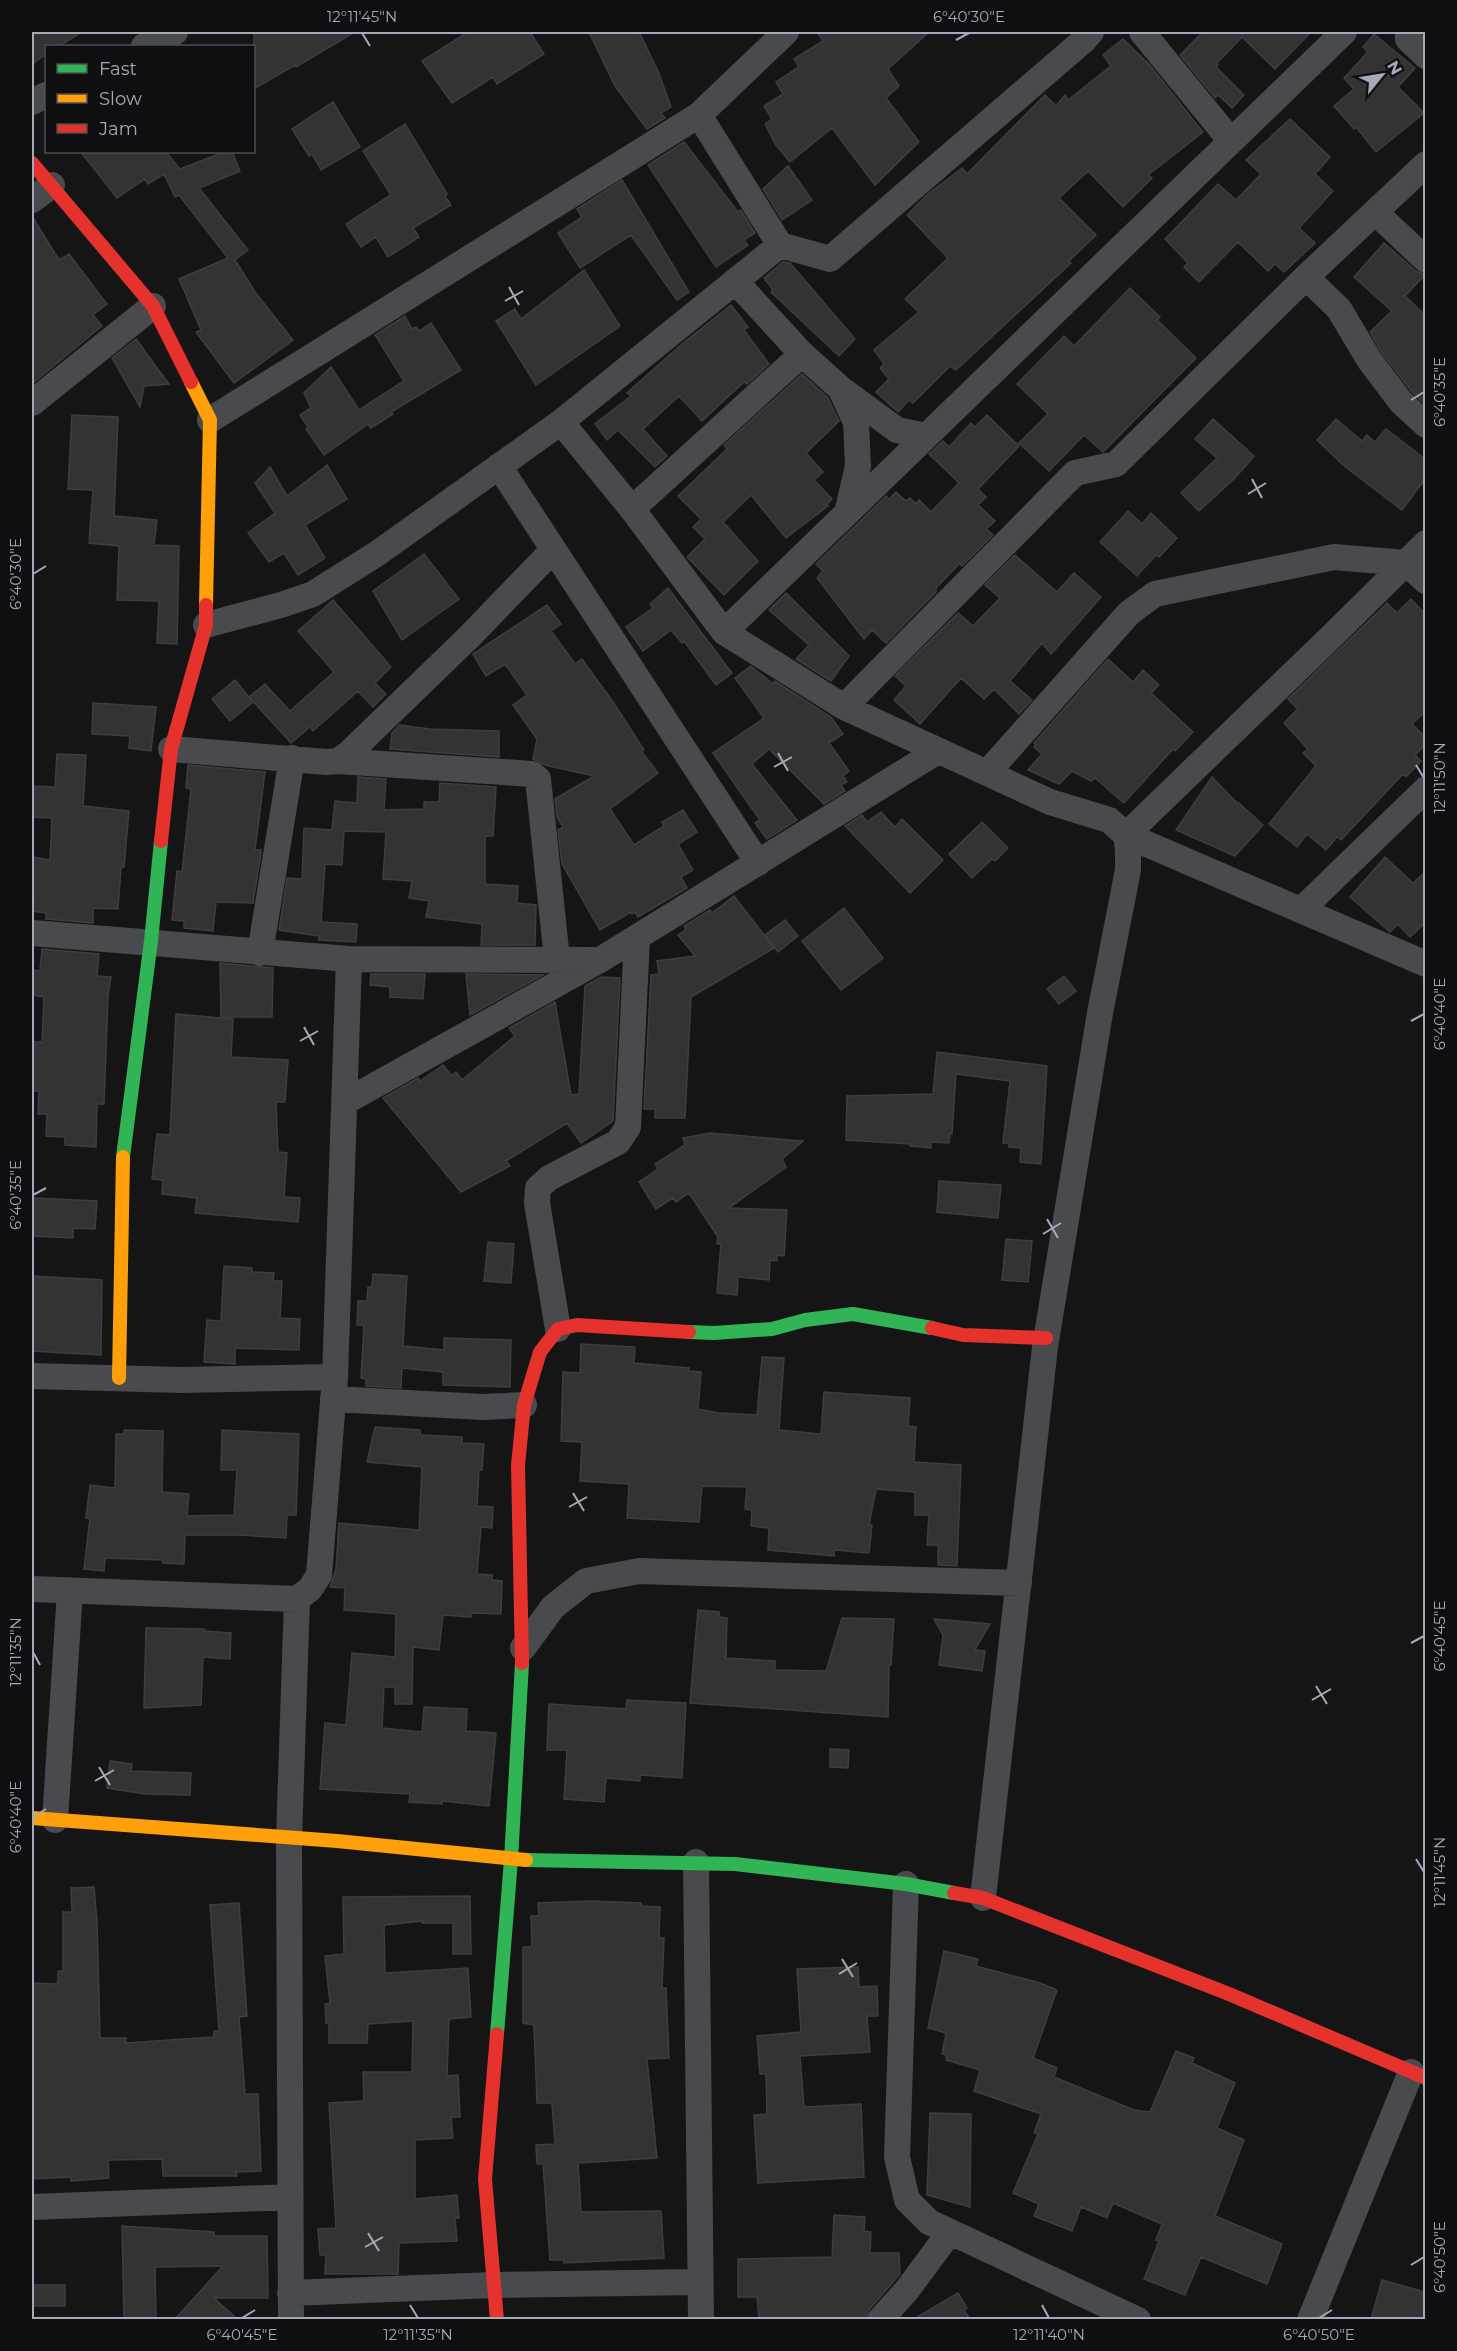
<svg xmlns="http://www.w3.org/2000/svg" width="1457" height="2351" font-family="Montserrat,sans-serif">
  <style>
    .building { fill: #333334; stroke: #3d3e41; stroke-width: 1.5 }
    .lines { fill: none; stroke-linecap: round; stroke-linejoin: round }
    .street { stroke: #484a4e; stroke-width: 26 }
    .fast { stroke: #30b455; stroke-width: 14 }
    .slow { stroke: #ff9f0a; stroke-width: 14 }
    .jam { stroke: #e5322d; stroke-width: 14 }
    .ticks { fill: none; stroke: #a4aab7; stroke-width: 2 }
    .neatline { fill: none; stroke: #a4aab7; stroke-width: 2 }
    .ticks-label { font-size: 15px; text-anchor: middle; fill: #a4aab7 }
  </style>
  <rect width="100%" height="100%" fill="#151515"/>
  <path class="building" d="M32 32H82L59 46H46V54L32 64Z
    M254 32H355L296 67 295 65 254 89Z
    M468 32H530L544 54 497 84 493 77 452 103 422 61Z
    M589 32H639L658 71 671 107 661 113 665 118 647 129 615 86Z
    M817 32H929L888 69 899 86 886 98 919 142 875 185 832 128 790 162 776 145 765 124 772 119 764 106 783 94 776 82 799 67 794 59 823 41Z
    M1203 32H1311L1275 69 1242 37 1217 63 1218 65 1216 67 1244 95 1232 108 1218 95 1215 98 1180 55Z
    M1374 34 1415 68 1398 87 1424 113 1376 152 1356 127 1354 129 1334 106 1354 89 1344 78 1368 52 1363 47Z
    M1123 39 1149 64 1203 132 1148 175 1152 178 1123 207 1088 171 1059 198 1096 235 1069 261 1071 263 956 370 950 366 913 403 909 400 898 412 876 392 889 379 880 368 884 364 874 350 919 312 905 299 948 258 907 215 927 195 962 168 967 174 1045 95 1056 106 1065 95 1068 100 1111 66 1103 55Z
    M333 102 360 147 321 170 312 154 309 156 292 129Z
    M1290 119 1330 157 1315 174 1333 191 1299 228 1315 243 1284 272 1275 264 1268 271 1238 242 1199 282 1184 267 1188 263 1165 239 1218 184 1236 200 1261 174 1246 160Z
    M405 124 447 194 445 196 451 205 413 228 419 237 388 257 376 237 361 247 346 224 391 195 363 151Z
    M684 142 738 212 741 210 755 233 744 240 748 245 716 267 648 165Z
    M81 152H166L180 169 224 152H232L240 171 199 188 248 250 235 260 255 292 293 340 234 383 196 332 201 330 179 279 228 258 179 195 175 197 164 174 148 184 145 179 117 198Z
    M788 166 812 200 782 220 763 189Z
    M622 180 689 292 677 300 631 235 580 268 558 233 582 217 577 209Z
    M32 216 59 260 69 254 107 304 93 315 102 326 32 384Z
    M1384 243 1416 271 1425 275 1405 296 1425 315V404L1412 392 1382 353 1370 332 1392 311 1354 277Z
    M783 262 790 263 855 339 839 356 771 292 773 290 764 278Z
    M584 270 620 326 536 385 496 321 515 309 521 319Z
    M1130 288 1160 317 1157 320 1196 358 1103 452 1084 435 1049 471 1019 443 1048 414 1017 384 1064 336 1074 346Z
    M731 305 748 327 744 330 769 364 747 384 744 382 702 421 679 396 643 429 667 456 655 467 618 430 607 440 595 424 631 396 627 393 683 343Z
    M405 316 412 329 416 327 419 331 431 323 461 370 391 412 393 414 371 428 368 424 324 455 306 429 308 427 300 415 311 408 304 393 331 367 359 410 404 381 375 335Z
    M136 339 169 384 144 386 140 407 112 358Z
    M802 374 828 398 839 421 806 453 823 472 814 480 832 499 826 505 828 506 786 538 751 495 723 522 758 561 724 595 687 557 705 539 693 527 701 519 678 496 727 449 724 445Z
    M72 415 118 417 114 516 157 520 154 545 179 546 177 644 157 643 159 601 117 600 119 546 89 543 93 490 68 489Z
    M987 415 1019 446 978 489 986 497 978 505 995 521 986 529 993 535 962 566 960 563 936 588V592L886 643 872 630 864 639 817 578 823 571 816 564 886 496 889 499 896 492 906 501 910 498 916 504 919 500 931 512 959 483 929 454 943 441 949 447 971 423 975 427Z
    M1213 419 1254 456 1235 478 1199 511 1181 493 1217 458 1195 439Z
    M1336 419 1362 441 1367 435 1375 442 1386 429 1425 459V479L1402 510 1343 465 1317 440Z
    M327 465 347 499 305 525 325 558 298 575 284 553 269 562 248 533 275 513 255 483 270 467 287 496Z
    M1128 511 1142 524 1151 513 1177 538 1159 557 1156 555 1137 576 1100 542Z
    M424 554 459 599 402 640 373 591Z
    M1015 555 1057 592 1074 573 1101 597 1051 654 1042 643 1010 681 1032 700 1019 714 994 689 984 699 961 678 920 724 894 700 906 686 895 676 958 613 973 626 1000 598 985 585Z
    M668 588 732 673 716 685 684 641 682 643 671 630 643 651 626 627 653 608 650 604Z
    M786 593 849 656 831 681 796 659 809 645 769 610Z
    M1411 599 1425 614V712L1412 724 1425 737V745L1415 755 1421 761 1406 777 1403 774 1341 840 1337 837 1326 850 1307 834 1297 847 1269 824 1316 766 1303 753 1308 749 1284 723 1298 709 1288 699 1387 603 1397 613Z
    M333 600 391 667 375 683 386 694 373 707 358 691 313 731 310 727 291 743 249 697 265 684 290 711 334 672 298 631Z
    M547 605 561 624 551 631 575 664 582 659 613 702 644 750 642 752 658 773 610 809 634 845 664 826 662 822 683 810 697 832 678 844 693 870 681 877 687 888 638 917 635 912 632 914 631 912 600 930 562 864 558 830 563 827 557 817 555 799 594 776 545 765 533 759 537 739 513 705 527 695 505 664 486 676 473 654Z
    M1108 659 1133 682 1143 670 1159 685 1151 693 1193 732 1175 751 1173 749 1124 803 1095 778 1091 781 1072 771 1059 784 1028 770 1042 754 1034 747 1036 745 1034 743Z
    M751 666 773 684 775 681 831 717 843 734 829 743 849 771 843 776 847 782 841 785 845 791 824 804 769 749 752 764 797 820 767 839 755 823 760 820 713 753 764 718 735 678Z
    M235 680 253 702 230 721 212 699Z
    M93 703 156 707 151 751 129 748 130 736 92 734Z
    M399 725 430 729 499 731V757L390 749 392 733Z
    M57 754 86 755 83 806 129 811 124 867 121 868 118 909 93 908V923L46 919V913L32 911 34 898H32V857L50 860 52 818 32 817V786L55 787Z
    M188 765 265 772 255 850H261V853L253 903 216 902 213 931 184 928V921L172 920 177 871 182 872 191 789 186 788Z
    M358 777 386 779 384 810 424 809V802H439L440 783 496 787 493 836H485V884L518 886 517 903 536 905 535 945H481L482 924 426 917 429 901 409 898 412 881 383 879 386 832 344 831 342 865 325 864 321 922 357 924 356 942 319 940V936L279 930 287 878 302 879 304 828 332 830 335 801 357 803Z
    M1212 777 1238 804 1239 803 1263 825 1235 856 1176 830Z
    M881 812 895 827 902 819 943 860 910 893 845 826 862 815 867 822Z
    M982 822 1008 848 995 861 992 859 972 878 949 854Z
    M1385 857 1413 883 1425 872V923L1410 937 1398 924 1390 932 1350 897Z
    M734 896 774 948 691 997 685 1118H655V1109H644L651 975 659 974 657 961 695 956 678 935 686 930 684 926 710 910 712 913Z
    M844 908 883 958 841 990 802 941Z
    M785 920 798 936 778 952 765 935Z
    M42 949 99 954 97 976 111 977 108 996 104 1104H97L96 1147 65 1145V1137L46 1136 47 1114H38L39 1091H32V1042H42L44 997 32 995V970L40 971Z
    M220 963 273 968 272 1017H221Z
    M371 974H425L423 999 390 997V987L370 985Z
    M466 974 543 975 470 1015Z
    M1064 976 1076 991 1059 1004 1047 989Z
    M601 977 620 978 613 1121 581 1143 567 1123 506 1161 510 1166 461 1192 383 1098 418 1078 420 1081 443 1065 452 1076 456 1072 462 1080 515 1036 509 1028 555 1002 571 1095 579 1094 585 986Z
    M176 1014 233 1019 231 1057 288 1060 285 1102H276L278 1152 287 1153 284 1197 300 1198 298 1222 195 1213 197 1198 162 1194 163 1180 152 1179 157 1134 170 1135Z
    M937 1052 1047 1066 1041 1164 1020 1162 1021 1148 1009 1147V1143H1003L1010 1081 956 1074 952 1134H950L949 1143 931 1142V1148L910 1146V1144L846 1140 847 1096 933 1094Z
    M710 1133 803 1141 782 1159 786 1167 729 1208 787 1210 784 1256 777 1255V1261L770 1260 769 1280 738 1277 737 1295 717 1293 721 1244H717L718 1237 689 1193 676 1202 673 1198 656 1209 639 1182 658 1169 655 1164 685 1145 683 1138Z
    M939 1181 1001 1185 998 1218 937 1212Z
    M33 1198 97 1201 95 1229 73 1228V1238L32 1236Z
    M1006 1239 1032 1241 1028 1282 1002 1280Z
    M488 1242 514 1244 511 1283 484 1281Z
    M224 1266 252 1268V1272L274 1273 273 1281H282L280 1318 300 1319 299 1350 235 1348V1364L204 1362 207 1320 221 1321Z
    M373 1274 407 1276 403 1346 444 1350V1338L511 1340 510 1387 443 1385V1372L402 1368 401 1388 366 1386V1379L361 1378 364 1325H357L358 1301H367L368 1287H372Z
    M32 1276 102 1280 101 1355 32 1351Z
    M581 1344 635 1347 634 1363 689 1368V1371L701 1372 698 1409 719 1413 757 1415 762 1357 784 1358 779 1430 821 1434 824 1392 910 1398 908 1426 916 1427 914 1462 961 1465 957 1566 938 1565V1545H927L929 1515H915V1492L876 1489 869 1525H872L869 1553 834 1550V1556L768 1550 769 1528 751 1526 752 1510 745 1509 747 1487 702 1486 699 1522 627 1518 629 1484 580 1481 582 1442 561 1441 563 1372 580 1373Z
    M375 1427 420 1430V1435L462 1437V1443L484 1444 482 1470H479L477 1506 493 1507 492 1528 481 1527 477 1574 492 1575V1580L502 1581 501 1614 471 1613V1617L443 1615 439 1650 413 1647 412 1704H395V1687H384L382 1728 422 1732 424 1707 467 1709 466 1731 496 1733 489 1806 442 1801V1804L409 1802 410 1794 320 1789 325 1723 346 1725 352 1653 395 1657 396 1614 344 1610 345 1588 330 1587 336 1569 339 1523 419 1530 422 1467 367 1462Z
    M124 1430 163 1431 162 1492 189 1494 187 1516 234 1515 237 1470H221L222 1430 299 1434 296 1515H287L286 1538 240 1535H185L184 1564 163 1563V1560L105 1558 104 1571 84 1569 90 1518H86L90 1485 115 1488 116 1434H124Z
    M698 1610 719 1612V1617L727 1618 726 1658 775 1661V1670L826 1671 842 1618 894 1619 891 1665H889L888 1717 690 1703Z
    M934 1619 990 1624 975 1650 985 1651 982 1671 939 1665 943 1635Z
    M146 1628 204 1629V1631L231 1633 230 1659 203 1657 201 1705 144 1708Z
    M627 1700 686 1703 682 1778 640 1775V1781L606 1778 604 1802 564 1799 567 1750H547L549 1704 626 1709Z
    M830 1749 849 1750 848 1768 830 1767Z
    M110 1761 132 1764 131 1771 191 1773 190 1795 145 1794 107 1788Z
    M94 1887 97 1922 100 2038H126V2043L214 2037V2031H219L210 1905 239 1903 247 2016 239 2017 245 2094H258L261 2171 236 2172 237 2176H163L162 2159 108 2160 109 2178 71 2181V2177L32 2179V1983L58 1984V1971H63V1912H72L71 1888Z
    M470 1896 471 1954H453V1923H422L423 1921 384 1925 385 1973 468 1968 471 2017 449 2019 447 2076 458 2075 460 2117H451L453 2138 415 2140V2199L457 2195 459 2218H455L457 2241 399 2243 398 2274H325L326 2255H320L318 2229 336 2228 329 2103 364 2101 363 2072H412L413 2021 368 2024 367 2043H329V2023H326L325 2004 330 2003 325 1956 344 1954 343 1897Z
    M590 1901 641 1903V1906L660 1907 659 1938H664L662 1988H666L669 2058 647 2059 657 2158 578 2163 581 2212 661 2211 664 2258 564 2263V2260H550L543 2164H537L536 2145 555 2144 552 2103H537L534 2025 523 2023V1947H532L531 1916H539L538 1903Z
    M944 1951 978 1959 976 1966 1040 1983 1057 1990 1033 2058 1057 2068 1054 2077 1134 2110 1150 2112 1176 2051 1194 2058 1192 2063 1235 2083 1217 2128 1244 2140 1215 2216 1282 2244 1267 2284 1201 2257 1185 2295 1144 2279 1159 2241 1156 2240 1162 2224 1113 2203 1107 2218 1081 2207 1072 2231 1034 2216 1039 2204 1013 2193 1038 2134 1034 2133 1041 2114 974 2091 980 2070 946 2060 947 2055 942 2054 946 2033 928 2028Z
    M858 1967 859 1987 877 1986 878 2016H867L870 2052 800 2056 804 2107 861 2104 864 2177 758 2183 754 2115 767 2114 766 2074H760L757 2036 801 2032 797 1969Z
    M930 2113 971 2114 970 2207 927 2195Z
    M834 2215 865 2217 864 2231 871 2232 870 2253H899L900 2274 869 2310 865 2319H759L757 2297H738V2259L832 2257Z
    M122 2226 214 2232V2236H267L268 2298H214L237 2319H175L223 2266 155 2267 156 2319H124Z
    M1382 2280 1425 2292V2319H1371Z
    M32 2285H65V2306H32Z
    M958 2293 967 2308 964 2310 970 2319H914Z"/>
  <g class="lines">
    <path class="street" d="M1142 32 1231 141
      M1408 32V39L1426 56
      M144 46 175 32
      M32 102 46 95
      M699 115 780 245 830 259 1083 41 1091 32
      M32 200 52 185
      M1375 212 1426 260
      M1306 277 1339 309 1370 361 1401 402 1426 425
      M735 281 802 354 841 389 897 430 926 436
      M842 392 856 422 858 466 847 513
      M32 403 153 306
      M210 420 699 115 786 32
      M561 422 632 509 724 632 844 707 1050 802 1109 820 1126 835 1426 964
      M499 466 758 863
      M632 509 802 354
      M206 625 281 605 313 594 378 553 561 422 780 245
      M724 632 1344 32
      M844 707 1075 473 1116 464 1306 277 1426 164
      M171 749 326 762 338 761 348 754 470 636 553 550
      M338 761 532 774 538 779 557 959
      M987 773 1129 613 1155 594 1334 557 1406 563 1426 581
      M1126 835 1333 635 1426 543
      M1301 910 1426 789
      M32 933 349 959 597 960
      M260 953 292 758
      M345 1102 600 960 938 751
      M558 1329 537 1203 538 1188 549 1178 618 1142 628 1127 637 937
      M32 1376 181 1380 335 1377
      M333 1399 483 1407 524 1405
      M32 1589 297 1599 310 1589 319 1575 335 1377 349 959
      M523 1648 553 1607 586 1581 639 1571 1019 1583
      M55 1820 70 1591
      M696 1862 701 2320
      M906 1884 897 2157 907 2200 929 2222 1138 2320
      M983 1898 1045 1347 1100 1013 1128 870V851L1126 835
      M32 2207 290 2197
      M290 2293 494 2285 699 2282
      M291 2320 289 1838 297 1599
      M880 2320 907 2290 950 2232
      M1310 2320 1411 2072"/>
    <path class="fast" d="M123 1157 151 941 161 841
      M689 1332 714 1333 772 1329 805 1320 853 1314 932 1328
      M526 1860 735 1864 906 1884 954 1893
      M497 2034 511 1860 522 1663"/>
    <path class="slow" d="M191 382 210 420 206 605
      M119 1378 123 1157
      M32 1818 337 1841 526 1860"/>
    <path class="jam" d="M32 163 153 306 191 382
      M161 841 171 749 206 625V605
      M932 1328 963 1335 1046 1338
      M522 1663 518 1465 524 1405 540 1352 558 1329 577 1325 689 1332
      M954 1893 983 1898 1229 1994 1426 2078
      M497 2034 485 2179 497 2320"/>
  </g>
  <path class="ticks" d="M362 33 370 46M956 40 969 33M509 287 519 305M505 301 523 291M1411 400 1424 392M1252 479 1262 498M1248 494 1266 483M33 574 46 566M778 753 788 771M1416 765 1424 778M774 767 792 757M1411 1021 1424 1014M304 1027 314 1045M300 1041 318 1031M33 1195 46 1188M1047 1219 1058 1238M1043 1234 1061 1223M573 1493 584 1511M569 1507 587 1497M1411 1643 1424 1636M33 1652 40 1665M1316 1686 1327 1704M1312 1700 1331 1689M99 1767 110 1785M95 1781 114 1770M33 1817 46 1809M1416 1859 1424 1872M842 1959 853 1977M839 1974 857 1963M368 2233 379 2251M365 2247 383 2237M1411 2265 1424 2257M410 2305 418 2318M1042 2305 1049 2318M242 2318 255 2310M1319 2318 1332 2310"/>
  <rect width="1457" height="2351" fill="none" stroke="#0f0f11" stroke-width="66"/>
  <rect x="45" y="45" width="210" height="108" fill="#0f0f11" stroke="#4b4d53" stroke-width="1.5"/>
  <rect x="57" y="64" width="30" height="9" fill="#30b455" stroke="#4b4d53" stroke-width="1.5"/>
  <text x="99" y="75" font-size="18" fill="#a4aab7">Fast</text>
  <rect x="57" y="94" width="30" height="9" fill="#ff9f0a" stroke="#4b4d53" stroke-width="1.5"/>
  <text x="99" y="105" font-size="18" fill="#a4aab7">Slow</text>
  <rect x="57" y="124" width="30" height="9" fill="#e5322d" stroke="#4b4d53" stroke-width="1.5"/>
  <text x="99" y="135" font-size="18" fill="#a4aab7">Jam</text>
  <g transform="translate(1382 75) rotate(60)" stroke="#0f0f11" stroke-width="4.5" paint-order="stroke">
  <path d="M0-4.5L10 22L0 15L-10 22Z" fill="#a4aab7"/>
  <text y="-9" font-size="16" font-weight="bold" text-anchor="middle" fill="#a4aab7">N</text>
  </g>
  <rect x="33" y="33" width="1391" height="2285" class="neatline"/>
  <g class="ticks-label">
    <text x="362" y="22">12°11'45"N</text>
    <text x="969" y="22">6°40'30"E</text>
    <text transform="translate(1440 392) rotate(-90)" y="5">6°40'35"E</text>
    <text transform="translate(16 574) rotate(-90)" y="5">6°40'30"E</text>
    <text transform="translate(1440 778) rotate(-90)" y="5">12°11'50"N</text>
    <text transform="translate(1440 1014) rotate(-90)" y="5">6°40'40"E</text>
    <text transform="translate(16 1195) rotate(-90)" y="5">6°40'35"E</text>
    <text transform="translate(1440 1636) rotate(-90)" y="5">6°40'45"E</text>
    <text transform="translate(16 1652) rotate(-90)" y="5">12°11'35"N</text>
    <text transform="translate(16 1817) rotate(-90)" y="5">6°40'40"E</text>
    <text transform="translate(1440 1872) rotate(-90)" y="5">12°11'45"N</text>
    <text transform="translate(1440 2257) rotate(-90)" y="5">6°40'50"E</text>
    <text x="242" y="2340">6°40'45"E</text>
    <text x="418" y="2340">12°11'35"N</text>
    <text x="1049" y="2340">12°11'40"N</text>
    <text x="1319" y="2340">6°40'50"E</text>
  </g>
</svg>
